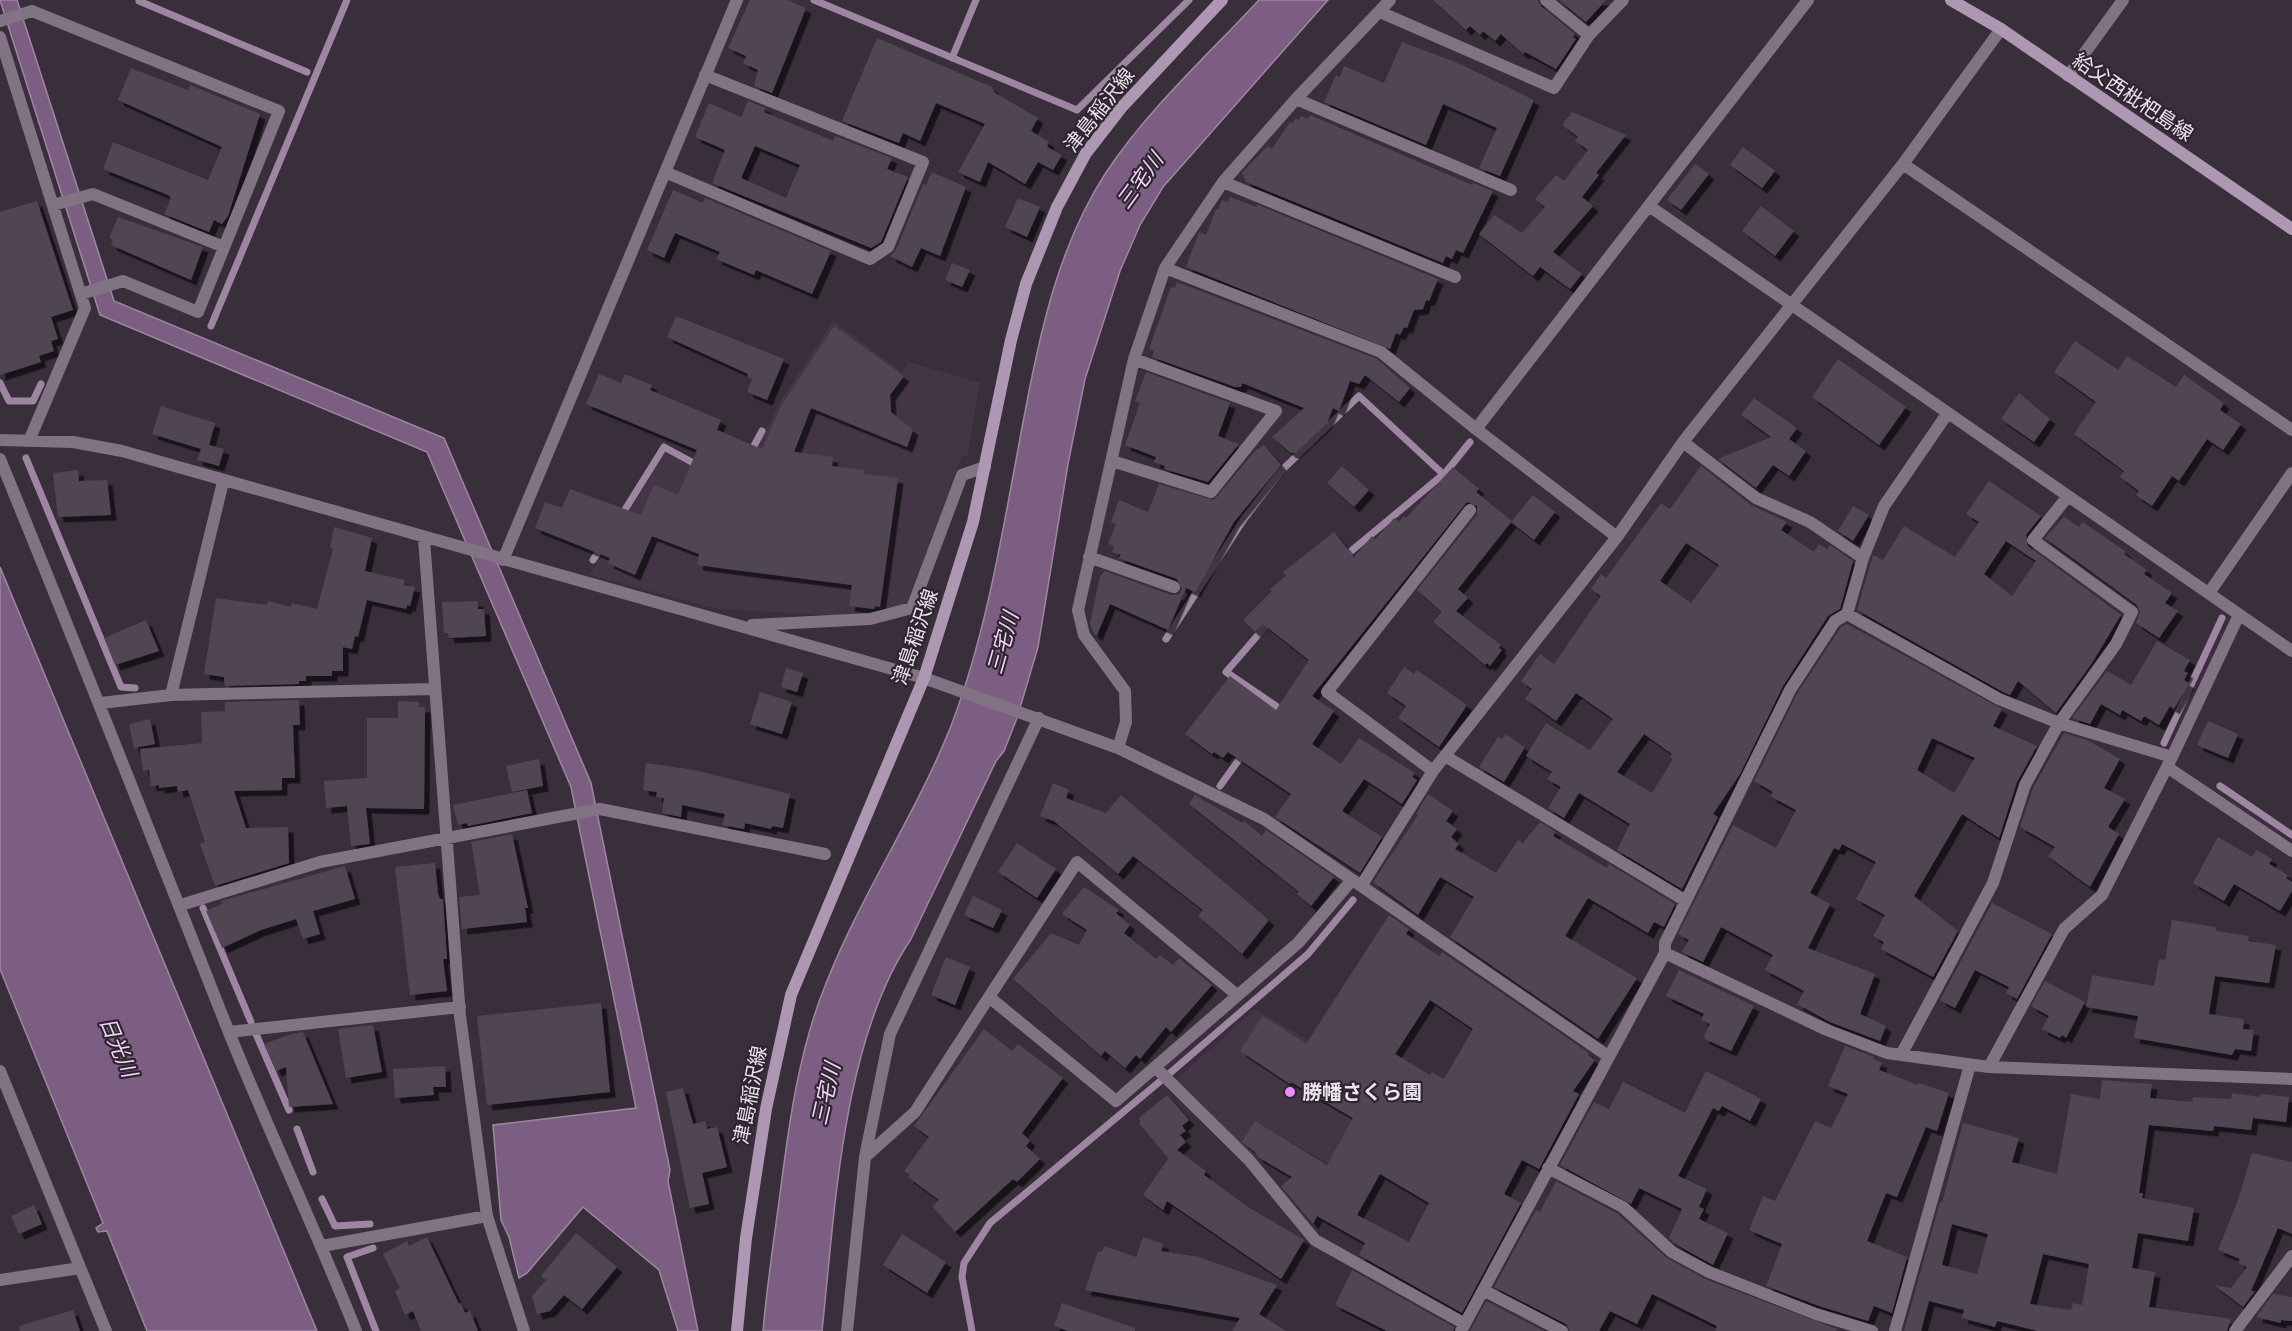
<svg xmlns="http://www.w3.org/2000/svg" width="2292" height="1331" font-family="Lato,'Noto Sans JP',sans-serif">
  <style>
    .built { fill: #443546 }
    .water { fill: #7d5e83; stroke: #9e86a2; stroke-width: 1.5 }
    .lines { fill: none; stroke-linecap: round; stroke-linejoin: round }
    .stream { stroke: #9e86a2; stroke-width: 7 }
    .building { fill: #504552; fill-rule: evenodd; filter: url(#shadow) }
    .street { stroke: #827384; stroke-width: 12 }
    .secondary { stroke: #ae97b2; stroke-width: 12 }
    .poi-dot { fill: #eb8dfc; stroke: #2f2531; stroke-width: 2 }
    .labels { text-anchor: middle; stroke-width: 4.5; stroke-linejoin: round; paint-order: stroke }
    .street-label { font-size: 20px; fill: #eae3eb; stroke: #2f2531 }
    .poi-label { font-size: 20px; font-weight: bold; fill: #eae3eb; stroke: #2f2531; text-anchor: start }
    .water-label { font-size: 21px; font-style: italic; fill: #f4d5fa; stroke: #2f2531 }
  </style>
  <defs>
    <filter id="shadow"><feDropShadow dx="5.5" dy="5.5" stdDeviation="0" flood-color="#0009"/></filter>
  </defs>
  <rect width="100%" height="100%" fill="#392f3b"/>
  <path class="built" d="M833 321 902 372 909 362 980 383 967 456H962L906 605 843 616 718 609 590 575 666 451 735 487 784 396Z
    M1256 1009 1414 1104 1369 1186 1266 1128 1250 1154 1175 1080Z"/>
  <path class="water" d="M0 0H17L114 301 444 438 591 783 670 1170 668 1181 698 1331H678L659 1270 583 1207 527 1273 519 1278 509 1237 501 1220 493 1125 636 1108 571 787 427 452 100 315Z
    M1259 0H1328L1163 187 1140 225 1120 271 1085 379 1068 464 1038 647 1017 718 1004 751 996 761 911 939C842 1041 835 1211 822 1331H763C767 1285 774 1239 780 1194 789 1123 799 1048 827 981 862 893 916 814 951 726 990 624 1005 514 1026 407 1041 327 1060 244 1105 174 1147 110 1207 56 1259 0Z
    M0 567 317 1331H147L107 1231 98 1232 96 1228 103 1223 0 969Z"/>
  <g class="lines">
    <path class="stream" d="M814 0 1077 110 1189 0
      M139 1 307 72
      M952 58 976 0
      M211 326 347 0
      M0 383 9 401H33L41 384
      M750 453 762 431
      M26 458 121 687 135 688
      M621 516 664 447 699 466
      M1344 557 1446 472 1470 442
      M593 560 602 546
      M1166 639 1244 519 1281 471 1359 396 1443 474
      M1270 715 1276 706 1226 672 1270 621
      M2164 743 2222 618
      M1220 786 1243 754
      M2220 786 2292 835
      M203 908 251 1022
      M256 1034 289 1110
      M297 1129 313 1172
      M322 1199 335 1226 370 1224
      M373 1248 347 1257 376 1331
      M972 1331 962 1277 964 1263 990 1223 1170 1073 1308 954 1353 900"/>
  </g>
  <path class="building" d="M750 0H787L806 8 772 93 754 86 758 70 743 63 746 56 728 48Z
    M1433 0H1538L1541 6 1575 34 1573 37 1576 39 1556 69 1525 52 1523 54 1501 34 1495 41 1483 31 1480 35 1470 26 1466 30Z
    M1559 0H1606L1586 22Z
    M877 38 992 87 995 93 1038 118 1031 131 1049 142 1047 147 1062 155 1053 170 1038 162 1025 184 988 162 980 182 958 172 985 124 936 103 920 141 903 133 899 143 842 121Z
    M1402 42 1458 63 1534 100 1500 176 1479 168 1497 128 1443 104 1426 145 1324 102 1336 75 1340 77 1344 66 1384 83Z
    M131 68 188 90 190 85 260 114 228 216 222 224 214 220 209 232 164 214 171 198 168 195 103 169 113 142 208 180 222 147 118 100Z
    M748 101 766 108 764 112 833 141 835 136 892 158 887 169 908 177 881 242 871 248 712 183 725 150 695 137 709 103 741 117ZM755 146 800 165 786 198 741 178Z
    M1572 112 1626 135 1596 173 1599 175 1582 197 1593 206 1553 252 1582 274 1570 289 1540 267 1533 276 1479 234 1494 215 1522 233 1545 207 1535 199 1556 175 1564 181 1588 150 1575 141 1578 137 1562 125Z
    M1310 115 1472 185 1473 183 1493 191 1463 253 1456 250 1452 259 1446 256 1443 263 1246 182 1242 173 1251 163 1268 146 1272 149 1290 122 1293 123 1295 118 1299 120 1301 116 1308 119Z
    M1743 147 1775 171 1762 188 1730 165Z
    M1695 164 1709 174 1681 210 1667 200Z
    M932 172 966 187 940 256 921 248 912 267 890 256 896 250 923 184 926 185Z
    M673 190 703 203 705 198 831 251 812 294 756 270 754 275 716 259 720 252 675 233 664 258 647 250Z
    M1230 197 1257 207 1256 204 1438 279 1429 301 1426 300 1423 309 1414 310 1407 328 1404 327 1400 335 1396 333 1390 349 1186 267 1199 232 1206 235 1216 209 1218 210 1222 200 1228 202Z
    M1018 198 1040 207 1027 237 1005 227Z
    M37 201 73 310 51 317 58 339 51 341 54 351 39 356 41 362 0 375V212Z
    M1761 206 1794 231 1775 256 1742 231Z
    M118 217 203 247 191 280 111 245 113 240 109 238Z
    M952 263 970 270 962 287 945 280Z
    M1177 282 1377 359 1410 388 1399 402 1365 375 1359 384 1350 381 1339 411 1333 408 1327 423 1295 453H1291L1272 437 1304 408 1242 383 1241 387H1235L1152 357 1154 351 1149 349 1171 287 1175 288Z
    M676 316 784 359 767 400 747 392 752 379 747 377 748 374 667 337Z
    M834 326 904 376 890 395 891 412 913 430 907 447 811 408 794 452 833 457 832 466 865 470 864 474 898 478 880 607 875 606 874 609 849 606 852 585 697 565 699 554 652 536 635 575 608 563 610 558 535 528 545 502 562 508 570 489 641 515 654 485 678 495 697 450 586 404 599 374 621 383 625 374 652 385 650 390 721 420 717 430 762 449 781 406Z
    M2075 341 2118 370 2127 356 2176 387 2184 375 2224 403 2220 410 2241 424 2223 450 2207 439 2179 481 2172 476 2152 506 2136 495 2139 491 2120 477 2124 471 2074 434 2096 402 2054 372Z
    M1838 359 1906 407 1879 445 1812 397Z
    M1146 372 1230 403 1218 436 1239 444 1208 482 1164 469 1165 466 1154 462 1156 457 1125 445 1140 403 1135 401Z
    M2019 393 2050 419 2034 442 2001 419Z
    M1754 398 1797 428 1789 439 1806 451 1789 476 1773 465 1756 488 1718 459 1771 437 1741 415Z
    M161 406 215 423 209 445 224 449 219 466 197 460 201 449 152 434Z
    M1264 445 1281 465 1234 522 1195 592 1186 588 1168 630 1110 604 1097 635 1094 634 1090 624 1100 576 1105 571 1171 595 1179 594 1182 589 1177 579 1118 558 1121 555 1112 552 1114 546 1108 544 1116 524 1111 522 1119 500 1148 512 1159 484 1214 500 1256 450Z
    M1342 466 1369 490 1354 507 1327 483Z
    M1701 466 1751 505 1787 522 1781 530 1814 552 1819 544 1827 549 1830 545 1853 561 1840 609 1828 616 1783 686 1740 774 1713 814 1718 817 1682 889 1617 850 1630 824 1579 793 1564 818 1548 808 1561 787 1547 779 1552 772 1526 756 1546 723 1590 750 1613 719 1576 693 1556 721 1525 699 1532 689 1521 681 1540 654 1554 664 1601 596 1591 589 1601 574 1606 578 1661 503 1670 509ZM1686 543 1719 565 1691 603 1660 581ZM1644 734 1672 754 1670 757 1673 759 1652 793 1617 772Z
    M1453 467 1479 489 1476 492 1512 521 1458 589 1468 598 1456 611 1501 645 1499 648 1502 650 1490 666 1487 663 1485 665 1433 622 1442 612 1417 590 1477 515V506L1467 502 1312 696 1334 711 1312 744 1341 764 1359 738 1415 773 1412 777 1417 780 1402 804 1364 779 1342 811 1382 837 1360 873 1275 817 1291 794 1228 752 1223 758 1214 752 1212 754 1185 734 1230 676 1276 710 1309 660 1263 624 1255 632 1243 620 1272 591 1270 589 1286 576 1283 572 1334 532 1354 557 1372 536 1375 540 1394 518 1399 522 1404 516 1406 518Z
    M78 470 79 481 107 480 111 515 58 517 53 473Z
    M1989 481 2041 516 2026 535 2028 546 2121 615 2092 663 2056 713 2018 681 2010 695 2003 692 1857 610 1873 555 1883 560 1904 526 1955 557 1979 522 1966 514ZM2006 541 2036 561 2012 596 1984 574Z
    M1533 495 1555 512 1534 540 1511 522Z
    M1853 506 1869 515 1853 541 1838 531Z
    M2064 517 2079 527 2083 522 2126 552 2124 554 2147 570 2144 574 2172 593 2165 603 2178 611 2159 638 2136 623 2140 612 2137 605 2045 538Z
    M334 527 372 538 365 571 405 580 404 585 415 587 410 606 407 605 406 609 367 600 358 637 355 636 352 649 343 647V671H332V676H306V681H299V684L225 686 224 677 204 674 216 598 267 605 268 601 291 607 292 603 317 609 333 549 330 548Z
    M478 601V609H484L486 636 449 638 448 633H444L442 602Z
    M146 620 159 651 115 665 104 638Z
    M1847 624 2002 709 1993 726 2037 746 2017 782 1999 838 1962 814 1914 896 1958 931 1933 977 1881 949 1884 942 1873 936 1885 915 1856 899 1876 862 1842 844 1839 850 1834 848 1810 893 1830 904 1808 948 1875 974 1860 1014 1886 1026 1880 1041 1830 1022 1797 1004 1804 991 1765 970 1773 955 1721 927 1703 962 1682 952 1689 940 1678 934 1733 825 1776 848 1796 810 1770 796 1773 792 1754 781 1797 694 1841 627ZM1932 738 1975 758 1954 793 1917 770Z
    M2157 641 2190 660 2184 671 2188 673 2184 680 2189 683 2174 709 2170 706 2159 725 2144 716 2141 721 2122 710 2120 715 2101 704 2090 724 2072 718 2107 671 2131 685Z
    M1404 667 1414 674 1417 670 1467 705 1439 747 1398 718 1406 706 1387 693Z
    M786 668 803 673 797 692 781 687Z
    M760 692 792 702 782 734 750 724Z
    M299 700 300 725H293L295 778H282V790L234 791 246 828 288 827 289 863 215 886 200 844 205 842 188 790 178 792 177 786 159 788V785L151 786 149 770 143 771 140 749 202 743 201 712 225 711V702Z
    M398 701 419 702V707H425L424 809 366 808 370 844 351 846 347 806 326 808 324 781 367 778V718H398Z
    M150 719 155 744 134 748 129 724Z
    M2208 721 2238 734 2228 758 2197 745Z
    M2064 733 2087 740 2120 759 2104 788 2125 799 2108 827 2119 834 2090 887 2048 856 2055 847 2020 827 2033 788Z
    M1505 734 1525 747 1504 782 1479 767 1498 737 1502 739Z
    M539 759 543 786 512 792 506 766Z
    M646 763 694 770 790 794 783 828 772 826 771 829 745 823 744 829 722 825 725 814 682 805 681 817 662 813 664 798 656 797 657 792 643 790Z
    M1053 783 1069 790 1066 798 1106 813 1121 795 1269 920 1242 954 1198 916 1203 910 1133 856 1118 874 1054 821 1040 816Z
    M527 790 532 813 468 826 467 823 458 825 453 805Z
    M1428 794 1453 811 1446 821 1457 829 1451 837 1459 844 1455 849 1496 873 1518 840 1523 843 1540 822 1556 832 1553 836 1607 868 1609 864 1675 904 1664 927 1654 922 1648 933 1588 898 1565 936 1637 978 1598 1039 1450 937 1474 897 1440 877 1418 915 1373 882 1418 815 1416 814Z
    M1195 795 1242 823 1244 821 1262 836 1266 830 1334 877 1311 906 1297 894 1299 892 1189 804Z
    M512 834 528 908H525L527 922 462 929 459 897 480 895 471 842Z
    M2218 837 2252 857 2256 850 2272 859 2269 864 2288 875 2286 878 2292 882V891L2280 911 2234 884 2224 901 2193 883Z
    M1017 843 1056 869 1037 898 998 872Z
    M435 863 438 893 440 899H443L447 959H443L447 991 410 995 395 867Z
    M345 866 355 899 313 911 320 934 303 939 296 919 261 930 222 948 206 911 222 904 221 901Z
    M1084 887 1119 910 1116 913 1130 925 1124 933 1156 959 1160 955 1173 965 1179 958 1212 985 1171 1032 1166 1027 1140 1059 1136 1055 1125 1068 1105 1051 1101 1056 1013 979 1051 933 1079 945 1087 930 1062 914Z
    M973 896 1002 910 993 928 964 915Z
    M1992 903 2052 934 2017 999 2006 993 2009 987 1975 970 1955 1008 1940 1000Z
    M1389 915 1409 929 1406 934 1439 956 1442 952 1589 1053 1588 1055 1595 1060 1573 1091 1579 1094 1539 1169 1522 1160 1504 1194 1521 1203 1462 1313 1359 1255 1365 1243 1317 1216 1313 1224 1281 1186 1292 1177 1258 1157 1255 1152 1242 1142 1255 1121 1327 1165 1353 1118 1291 1082 1290 1084 1240 1051 1263 1016 1306 1044ZM1430 1000 1473 1029 1444 1079 1432 1072 1430 1075 1395 1054ZM1380 1174 1429 1203 1409 1242 1357 1215Z
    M2172 920 2216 927V931L2249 936 2248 941 2276 945 2269 983 2215 976 2209 1014 2244 1019 2243 1029 2254 1030 2251 1051 2235 1049 2232 1055 2134 1038 2138 1016 2086 1007 2092 975 2154 986 2159 959 2165 960Z
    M946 957 970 967 955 1005 931 995Z
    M1679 970 1754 1006 1731 1051 1703 1038 1710 1024 1701 1020 1704 1014 1666 996Z
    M2045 981 2085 1002 2066 1038 2062 1035 2060 1038 2042 1029 2049 1016 2031 1006Z
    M601 1003 610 1092 487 1105 477 1016Z
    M373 1025 382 1072 346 1078 338 1029Z
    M984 1029 1012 1051 1018 1044 1063 1078 1022 1133 1030 1141 1026 1146 1040 1159 1017 1182 1013 1179 955 1232 932 1206 939 1200 908 1177 910 1175 904 1171 929 1137 914 1126Z
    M303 1032 333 1104 289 1107 286 1067 276 1071 264 1044 292 1034Z
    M1845 1046 1874 1057 1873 1059 1882 1063 1879 1070 1918 1085 1919 1083 1949 1093 1937 1131 1926 1127 1897 1197 1886 1193 1867 1241 1907 1257 1892 1313 1874 1306 1868 1321 1819 1306 1766 1286 1782 1244 1749 1230 1763 1196 1775 1201 1815 1121 1831 1128 1848 1094 1828 1086Z
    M445 1066 446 1087H433L434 1095 395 1098 393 1069Z
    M1706 1071 1761 1099 1750 1121 1722 1106 1719 1111 1713 1108 1678 1176 1707 1189 1699 1207 1704 1209 1699 1219 1728 1233 1713 1265 1677 1245 1669 1238 1682 1209 1639 1188 1631 1204 1560 1165 1594 1102 1609 1109 1623 1082 1685 1113Z
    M2102 1080 2152 1084 2150 1098 2192 1102 2193 1097 2231 1099 2232 1093 2260 1097 2261 1094 2289 1097 2286 1122 2253 1118 2251 1130 2214 1126 2213 1131 2149 1125 2139 1193H2143L2142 1198 2194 1208 2188 1241 2138 1233 2132 1268 2155 1272 2149 1307 2231 1319 2227 1331H2038L1997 1321 1995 1327 1962 1318 1964 1310 1929 1301 1921 1331H1904L1940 1202 1942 1203 1963 1123 2019 1138 2012 1162 2057 1174 2071 1094 2100 1099ZM1952 1224 1988 1234 1977 1274 1942 1265ZM2043 1254 2089 1264 2082 1305 2073 1303 2071 1310 2030 1304Z
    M683 1088 693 1124 705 1121 707 1129 717 1127 727 1167 702 1173 709 1204 690 1208 666 1092Z
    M1167 1095 1189 1120 1182 1126 1186 1131 1180 1135 1186 1142 1177 1150 1206 1171 1204 1175 1248 1207 1304 1240 1281 1279 1167 1201 1163 1210 1143 1195 1170 1156 1168 1158 1139 1123 1141 1121 1139 1118Z
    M2252 1153 2292 1162V1234L2278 1228 2251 1291H2255L2243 1307 2214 1285 2231 1288 2247 1267 2238 1263 2240 1259 2218 1250 2238 1200Z
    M1556 1181 1618 1214 1667 1258 1705 1279 1837 1329 1836 1331H1715L1717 1326 1652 1294 1637 1324 1610 1311 1599 1331H1570L1566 1324 1494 1287 1536 1210 1540 1212Z
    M34 1205 42 1224 19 1234 11 1216Z
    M576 1233 617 1267 582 1309 564 1295 550 1311 537 1314 532 1296 546 1280 541 1276Z
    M902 1234 946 1262 927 1293 883 1265Z
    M427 1237 459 1304 461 1303 465 1313 470 1311 478 1331H421L413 1311 405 1315 395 1291 400 1288 383 1254 407 1241 409 1246Z
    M1143 1237 1164 1244 1161 1251 1199 1257 1277 1285 1259 1314 1286 1331H1232L1240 1318 1085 1290 1098 1251 1102 1252 1104 1246 1136 1257Z
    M1352 1270 1454 1327 1453 1331H1387L1335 1305Z
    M2273 1294 2292 1297V1321L2281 1320V1323L2256 1317Z
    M1486 1301 1544 1331H1470Z
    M1062 1303 1135 1328V1331H1068L1054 1326Z
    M73 1310 80 1331H20L19 1326Z"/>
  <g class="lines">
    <path class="street" d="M1546 0 1589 35 1623 0
      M1380 12 1554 88 1589 35
      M0 21 32 11 279 111 198 312 123 281 81 294
      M0 37 85 308 29 441
      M2068 76 2123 0
      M1296 99 1511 190
      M1903 164 2292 430
      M665 172 870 259 888 247 923 162 705 75
      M1223 182 1455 277
      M53 205 93 194 224 247
      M1649 206 2292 651
      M1165 268 1381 352 1476 429
      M0 440 73 442 122 451 924 678 1118 748 1264 819 1608 1056
      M1683 442 1756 498 1810 522 1863 558
      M0 459C78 649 153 840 228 1030 269 1132 316 1230 356 1331
      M1112 461 1211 492 1276 411 1134 359
      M1617 537 1476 429 1808 0
      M424 539 460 1016 487 1216 524 1331
      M1089 557 1174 587
      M503 560 737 0
      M2209 593 2292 473
      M1847 614 1999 699 2059 723 2172 757
      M752 625 870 619 912 608 962 475 985 467
      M171 695 223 482
      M101 703 171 695 435 689
      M1118 748 1126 722 1125 691 1084 635 1078 610 1134 359 1165 268 1223 182 1296 99 1390 0
      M1445 756 1686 901
      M2167 767 2292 851
      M1433 771 1327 692 1470 510
      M1361 886 1433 771 1617 537 1683 442 1903 164 2001 29
      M181 905 320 862 600 809 825 854
      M1665 953 1827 1030 1887 1053 1989 1067 2292 1079
      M989 997 1077 862 1237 995
      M229 1032 460 1007
      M1901 1055 1993 883 2025 785 2059 723 2116 644 2132 612 2033 540 2068 496
      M1155 1067 1249 1160 1315 1240 1465 1324
      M1989 1067 2064 929 2102 895 2172 757 2239 615
      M0 1071 106 1331
      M865 1157 915 1112 989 997 1116 1101 1298 943 1352 880
      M1548 1168 1623 1207 1672 1252 1709 1272 1816 1314 1872 1331
      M322 1246 487 1216
      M0 1280 80 1268
      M1483 1290 1562 1331
      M847 1331 865 1157 890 1034 1039 718
      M1461 1331 1665 953V943L1790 690 1835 621 1847 614 1863 558 1884 506 1947 414
      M1895 1331 1970 1065
      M2235 1331 2292 1256"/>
    <path class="secondary" d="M1951 0 2001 29 2292 229
      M737 1331 746 1238 766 1109 791 995 924 678 973 522 1011 340 1026 284 1057 207 1086 153 1121 108 1222 0"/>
  </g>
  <circle class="poi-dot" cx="1290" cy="1092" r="6"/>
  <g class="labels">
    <g class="street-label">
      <text transform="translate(2133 97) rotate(34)" y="7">給父西枇杷島線</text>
      <text transform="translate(1099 110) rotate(-52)" y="7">津島稲沢線</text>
      <text transform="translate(915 637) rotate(-71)" y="7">津島稲沢線</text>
      <text transform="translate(750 1095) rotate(-79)" y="7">津島稲沢線</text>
    </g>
    <g class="poi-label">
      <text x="1302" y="1099">勝幡さくら園</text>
    </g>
    <g class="water-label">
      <text transform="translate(1140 181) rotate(-54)" y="7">三宅川</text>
      <text transform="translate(1003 643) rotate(-74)" y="7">三宅川</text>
      <text transform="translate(118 1047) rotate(67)" y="7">日光川</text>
      <text transform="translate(826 1094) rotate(-77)" y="7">三宅川</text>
    </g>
  </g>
</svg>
